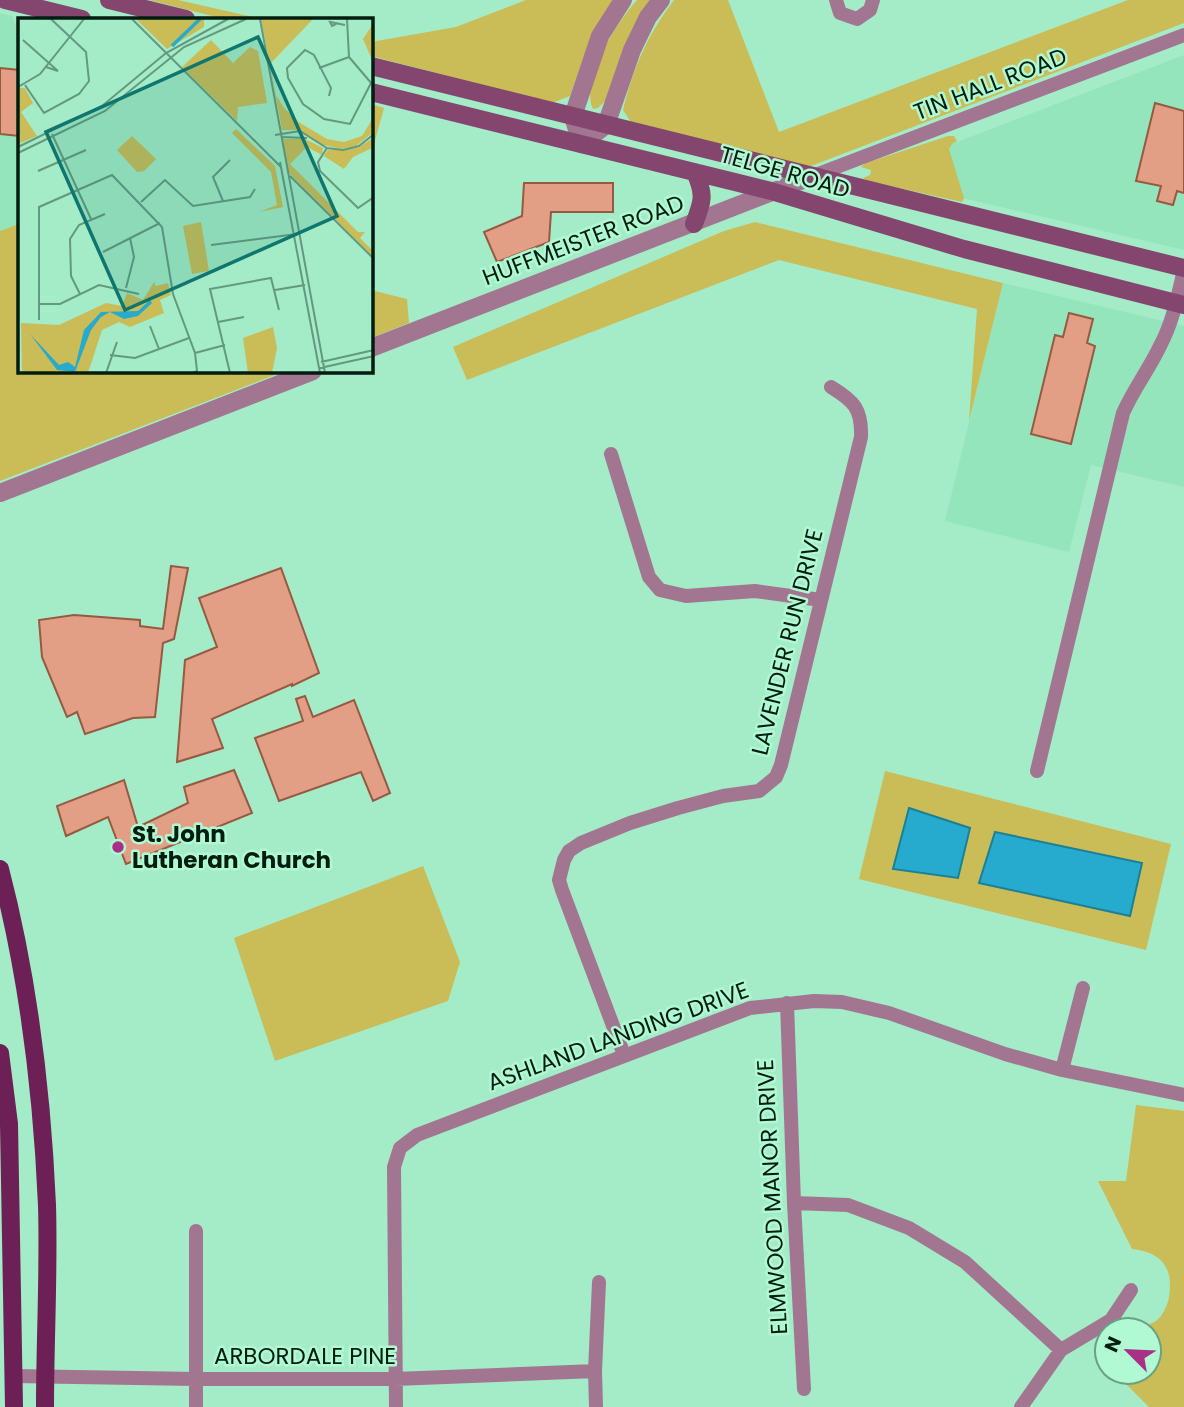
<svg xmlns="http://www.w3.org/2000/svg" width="1184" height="1407" font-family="Poppins,sans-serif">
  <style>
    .built { fill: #94e5bc }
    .green { fill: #cabc57 }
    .water { fill: #26abcf; stroke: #1b8096; stroke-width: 2 }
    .building { fill: #e29f86; stroke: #965942; stroke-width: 2 }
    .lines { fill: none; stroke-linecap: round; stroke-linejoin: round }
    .minor { stroke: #a27691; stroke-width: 14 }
    .tertiary { stroke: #a27691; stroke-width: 18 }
    .secondary { stroke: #84466f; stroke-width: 18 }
    .primary { stroke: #6c2056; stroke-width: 18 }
    .poi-dot { fill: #a83086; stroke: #b0f9d3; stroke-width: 2.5 }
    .labels { text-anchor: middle; stroke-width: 5; stroke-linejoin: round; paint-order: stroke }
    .street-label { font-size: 23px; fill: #011d10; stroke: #b0f9d3 }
    .poi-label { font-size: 23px; font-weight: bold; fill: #011d10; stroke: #b0f9d3; text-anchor: start }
    .inset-river { fill: none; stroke: #26abcf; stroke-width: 3.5 }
    .inset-road { fill: none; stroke: #63997e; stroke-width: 2 }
    .view { fill: #0f766e; fill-opacity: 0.15; stroke: #0f766e; stroke-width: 3.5 }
    .inset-edge { fill: none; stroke: #011d10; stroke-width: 3.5 }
  </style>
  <rect width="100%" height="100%" fill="#a4ebc7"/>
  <path class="built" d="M0 13 12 16 19 33V224L0 231Z
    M1184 55V250L958 197 944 147Z
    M1003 283 1184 326V487L1091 465 1069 552 945 521Z"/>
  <path class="green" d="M149 0H178L261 19H224Z
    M526 0H616C590 27 583 62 570 96L552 103 371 56V42L456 27Z
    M637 0H652L629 36 605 101 598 108 593 109C579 80 618 21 637 0Z
    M674 0H728L779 132 1128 0H1184V23L811 166 797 165 631 122 623 110C634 66 647 36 674 0Z
    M371 104 384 108 371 155Z
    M948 136H954L957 141 952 144 949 149 964 198 962 202 868 181 863 178 870 175 871 170 861 167 866 163Z
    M755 222 1003 283 969 421 977 309 779 260 467 380 453 347 724 231Z
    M19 224V371H285L0 481V231Z
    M371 290 407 299 409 323 371 338Z
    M885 771 1171 844 1146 950 859 879Z
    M423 866 460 962 448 1001 275 1061 234 938Z
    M1136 1105 1184 1111V1407H1149L1114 1372H1149V1330H1130C1138 1327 1150 1325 1156 1321 1163 1316 1168 1304 1169 1297 1174 1267 1161 1252 1132 1249L1098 1181H1126Z"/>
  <path class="water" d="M909 808 970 828 958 878 893 869Z
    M995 832 1142 863 1130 916 979 883Z"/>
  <path class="building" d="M0 68 19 70V136L0 134Z
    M1155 103 1184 111V193L1177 191 1173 205 1157 201 1161 186 1136 181Z
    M524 183H613V212H551L549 242 497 262 484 232 522 216Z
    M1069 313 1093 319 1087 343 1095 346 1071 444 1031 434 1055 335 1063 337Z
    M171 566 188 568 174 639 163 643 155 717 133 718 85 734 77 712 67 717 42 657 39 620 74 615 140 620V626L163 629Z
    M281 568 319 673 292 686V684L212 719 223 748 177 762 185 660 217 647 199 598Z
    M305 696 313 717 354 700 390 793 373 801 361 772 279 801 255 738 303 721 296 699Z
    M234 770 252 813 126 864 108 817 66 836 57 806 124 780 138 827 188 803 184 787Z"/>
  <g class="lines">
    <path class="minor" d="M836 0 840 13 857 19 870 10 873 0
      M813 176 1184 35
      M611 454 649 577 660 590 686 596 755 591 821 600
      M1037 771 1123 413C1134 388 1150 368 1161 344 1173 321 1178 295 1184 270
      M787 1003 794 1203 804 1389
      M624 1055 562 890 559 880 564 860 569 851 581 843 630 823 678 808 723 796 759 791 776 777 781 765 861 437C862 409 854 401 831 387
      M1062 1070 1083 988
      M794 1203 848 1205 909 1228 965 1262 1061 1350
      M196 1231V1407
      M14 1376 196 1379H395L595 1371
      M396 1407 394 1167 400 1148 417 1135 750 1008 814 1001 842 1002 889 1013 1005 1054 1062 1070 1184 1095
      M596 1407 595 1371 599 1282
      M1021 1407 1061 1350 1111 1320 1131 1290"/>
    <path class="tertiary" d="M623 0 600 36 573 116 581 144 606 125 632 50 648 17 661 0
      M371 348 813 176
      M0 493 313 371"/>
    <path class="secondary" d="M5 0 82 19
      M109 0 186 19
      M371 66 1184 268
      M371 92 771 191 964 249 1184 305
      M694 224C703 201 705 195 695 172"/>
    <path class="primary" d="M0 869C29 980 42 1091 47 1205 49 1272 45 1340 45 1407
      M0 1053 9 1124 14 1407"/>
  </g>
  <circle class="poi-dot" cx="118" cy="847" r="7"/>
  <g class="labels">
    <g class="street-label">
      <text transform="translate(990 84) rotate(-21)" y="8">TIN HALL ROAD</text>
      <text transform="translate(785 172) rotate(16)" y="8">TELGE ROAD</text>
      <text transform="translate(583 240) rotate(-21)" y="8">HUFFMEISTER ROAD</text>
      <text transform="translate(787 642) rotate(-76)" y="8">LAVENDER RUN DRIVE</text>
      <text transform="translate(618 1036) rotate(-20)" y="8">ASHLAND LANDING DRIVE</text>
      <text transform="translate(772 1197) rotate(-93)" y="8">ELMWOOD MANOR DRIVE</text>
      <text x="305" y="1364">ARBORDALE PINE</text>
    </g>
    <g class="poi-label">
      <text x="132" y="842">St. John<tspan x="132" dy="26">Lutheran Church</tspan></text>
    </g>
  </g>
  <g transform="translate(18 18)">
    <rect width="355" height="355" fill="#a4ebc7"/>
    <path d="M118 1H186V9L149 31ZM243 1H295L252 46 258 77 266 90 282 105 309 121 326 124 344 118 355 100 353 116 338 128 323 131 306 127 279 112H264ZM355 6V44L345 21ZM193 22 215 45 232 29 240 33 249 85 220 89 219 103 164 49ZM0 70H7L15 85 3 94 19 118 0 126ZM218 111 257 148 265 189 241 194 259 187 253 154 214 115ZM114 118 138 141 126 153 119 154 99 132ZM355 120 354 130 335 139 326 151 306 138 310 132 340 130ZM265 121H287L305 130 304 137 289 129 272 146 340 214H347L342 220 355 233V239L269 153ZM183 204 191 253 174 256 165 208ZM136 264 138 268 150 265 153 277 142 282 146 295 112 309 101 304 84 312 70 355H4L3 305 41 307 88 285 104 288 109 275 125 282ZM255 309 259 330 254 355H230L225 320Z" fill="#cabc57"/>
    <path d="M132 282 134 285 120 298 106 301 92 294 83 299 73 312 57 354 39 352 12 316 41 347 50 344 57 349 66 312 83 294 120 293Z" fill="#26abcf"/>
    <path class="inset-river" d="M154 28 182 1"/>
    <path class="inset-road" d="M114 1 263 149M242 1 307 355M329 1 331 39 354 66M318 6 314 8 312 4 327 7M5 22 40 53 28 49M301 50 331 39M7 67 26 95 61 76 71 63 68 34 33 1M0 69 22 56 66 1M311 78 313 70 296 37 287 32 269 50 270 60 285 86 306 101 332 106 353 65M34 116 73 201M257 117 282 113 309 130 325 132 341 128 356 116M263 119 289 120M0 129 84 88 148 35 210 1M309 130 300 144 302 153 340 190 356 179M0 135 87 93 166 29 228 1M262 144 302 355M20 153 68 132M272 158 356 241M205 183 195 159 212 142M123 184 147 162 175 188 232 179 237 171M193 227 279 216M85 234 142 205M108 270 116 239 112 220M257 272 287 267M62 276 53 258 52 221 61 207 87 196M21 286H42L81 267 121 276M21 302V189L94 157 144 209 155 276 177 335 179 353 175 355M200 304 226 299M132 308 141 331M177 335 207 327M92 337 117 340 171 320M303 344 356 332M302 350 356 338M88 355 99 324M212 355 192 271 253 260 261 292"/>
    <path class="view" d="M240 19 319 198 107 292 28 114Z"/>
    <rect width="355" height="355" class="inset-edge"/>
  </g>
  <g transform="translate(1128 1351) rotate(294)"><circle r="33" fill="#b0f9d3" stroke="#6aa185" stroke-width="2"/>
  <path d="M0-5L12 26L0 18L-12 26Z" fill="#a83086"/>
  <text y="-10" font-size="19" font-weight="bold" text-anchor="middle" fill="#011d10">N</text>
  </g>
</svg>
